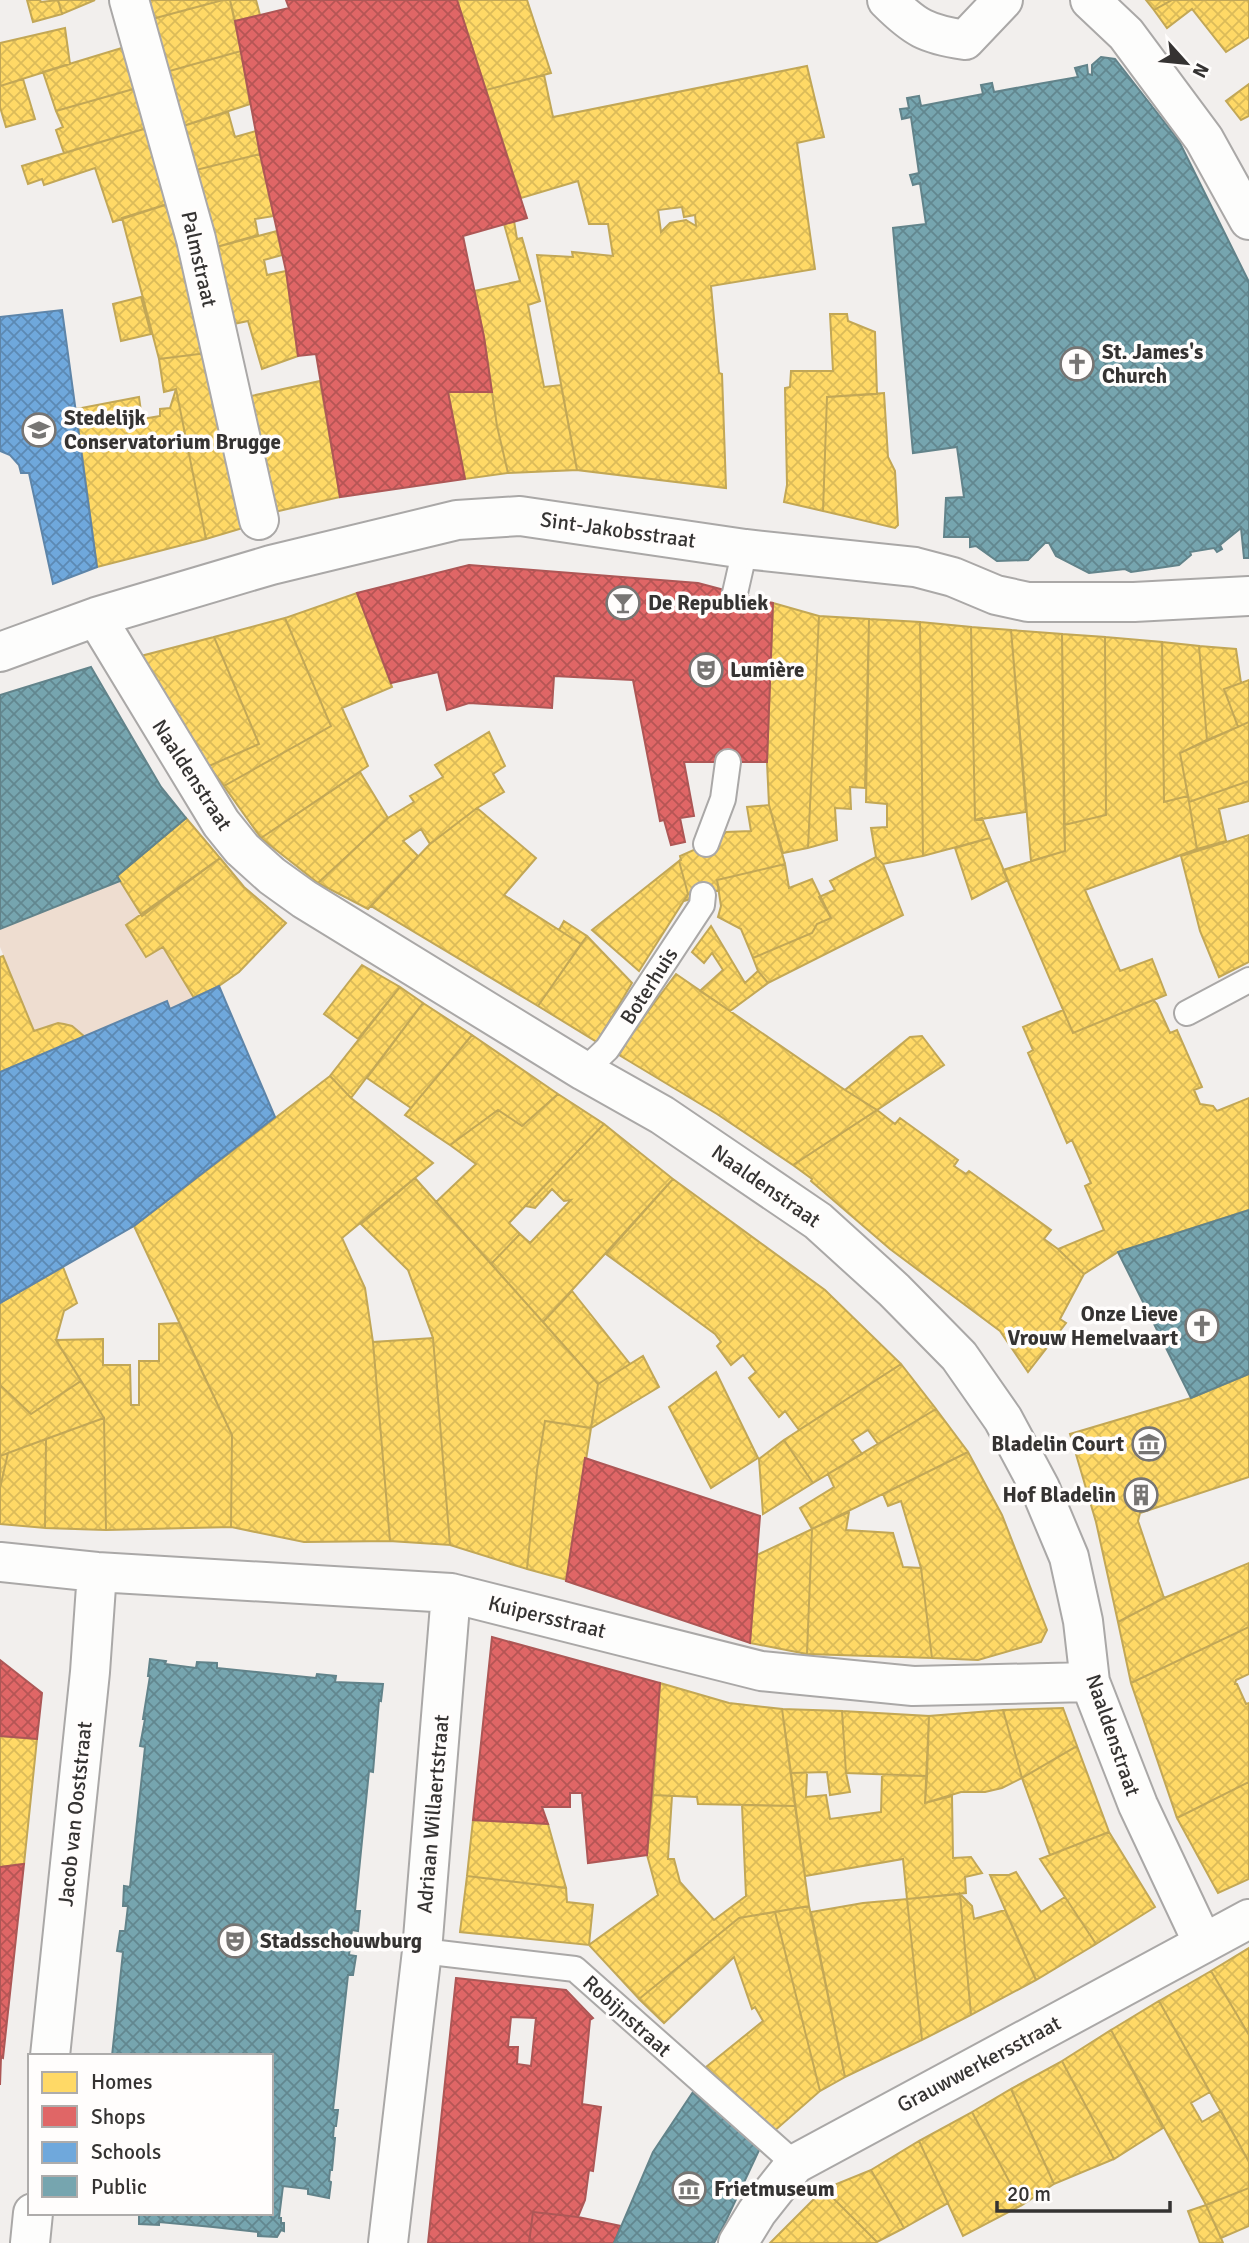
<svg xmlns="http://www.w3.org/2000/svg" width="1249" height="2243" font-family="Signika,sans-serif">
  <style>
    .green { fill: #eeddd0 }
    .homes { fill: url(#homes-cross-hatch); stroke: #c2a756; stroke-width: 2; fill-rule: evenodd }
    .shops { fill: url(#shops-cross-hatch); stroke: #ad5756; stroke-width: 2; fill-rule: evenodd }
    .schools { fill: url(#schools-cross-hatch); stroke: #5e85a9; stroke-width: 2 }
    .public { fill: url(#public-cross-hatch); stroke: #62838a; stroke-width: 2 }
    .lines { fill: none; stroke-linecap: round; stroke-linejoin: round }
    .lane-casing { stroke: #aaa8a7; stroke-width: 28 }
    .street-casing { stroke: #aaa8a7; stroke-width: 42 }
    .lane { stroke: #fdfdfc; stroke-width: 24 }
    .street { stroke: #fdfdfc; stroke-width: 38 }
    .labels { text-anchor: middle; stroke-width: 7; stroke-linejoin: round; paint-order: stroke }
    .street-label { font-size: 21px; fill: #353332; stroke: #fffdfc }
    .poi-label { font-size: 21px; font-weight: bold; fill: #353332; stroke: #fffdfc; text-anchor: start }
  </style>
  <defs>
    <pattern id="homes-cross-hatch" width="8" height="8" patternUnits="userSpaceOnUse" patternTransform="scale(1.75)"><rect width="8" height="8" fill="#ffd966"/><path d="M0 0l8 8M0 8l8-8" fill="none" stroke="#dbbb59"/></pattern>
    <pattern id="shops-cross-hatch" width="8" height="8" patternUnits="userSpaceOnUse" patternTransform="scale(1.75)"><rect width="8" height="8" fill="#e06666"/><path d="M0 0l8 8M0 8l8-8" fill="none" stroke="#b65555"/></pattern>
    <pattern id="schools-cross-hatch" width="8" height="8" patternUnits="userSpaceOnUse" patternTransform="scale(1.75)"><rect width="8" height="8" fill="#6fa8dc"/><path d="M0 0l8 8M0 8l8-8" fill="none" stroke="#5c89b3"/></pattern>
    <pattern id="public-cross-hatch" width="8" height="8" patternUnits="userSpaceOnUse" patternTransform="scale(1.75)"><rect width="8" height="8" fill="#76a5af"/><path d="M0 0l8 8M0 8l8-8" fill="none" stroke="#62878f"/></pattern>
  </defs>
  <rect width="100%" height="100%" fill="#f2efed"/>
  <path class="green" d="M120 881 142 916 146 956 163 947 194 998 170 1009 85 1037C64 1020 59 1023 34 1031L0 947V929Z"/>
  <path class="homes" d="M27 0H40L41 2 58 0 62 14 33 22Z
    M58 0H95L62 14Z
    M144 0H223L152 19Z
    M223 0H230L241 51 166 72 152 19Z
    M230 0H256L260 15 235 21Z
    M457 0H527L551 73 486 90Z
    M1146 0H1172L1154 10Z
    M1172 0H1249V37L1226 52 1192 9 1167 28 1154 10Z
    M65 28 70 64 0 86V43Z
    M125 47 137 88 56 111 43 72Z
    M241 51 250 104 180 127 166 72Z
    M807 66 824 137 797 143 815 269 711 286 719 373 722 374 726 488 577 470 537 255 573 257 572 252 613 256 608 224H589L578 181 521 198 486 90 544 75 553 117ZM682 207 684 217 695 215 696 226 686 220 670 223 661 232 658 210Z
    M23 79 35 119 6 127 0 107V86Z
    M1249 84V116L1241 120 1226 101Z
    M137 88 147 128 64 153 56 130 63 127 56 111Z
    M228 112 235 137 256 131 260 154 192 171 180 127Z
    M147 128 171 203 113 222 95 168 44 185 42 179 28 184 22 166Z
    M260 154 274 216 255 219 258 235 213 248 192 171Z
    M171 203 207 353 159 359 122 218Z
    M514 221 517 239 522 238 540 301 528 305 544 387 561 385 577 470 508 473 497 426 484 337 474 291 520 281 504 224Z
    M277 231 282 255 264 260 267 275 286 271 298 356 262 369 248 321 229 325 213 248Z
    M141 297 151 334 121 341 113 304Z
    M830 314H847L848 321 875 332 877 394 827 397 823 511 784 502 787 485 785 388 790 387 791 371H833Z
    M207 353 246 527 206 539 176 389 164 392 159 359Z
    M320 381 340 497 270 513 242 398Z
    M176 389 206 539 97 567 76 409 139 397 142 419 160 416V409L170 408Z
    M448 392H492L497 426 508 473 465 479Z
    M884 393 888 457 895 471 898 525 895 528 823 511 827 397Z
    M357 593 392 687 342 708 368 766 261 838 224 786 331 726 285 618Z
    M773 603 819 616 808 848 783 853 769 805 767 762Z
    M819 616 869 619 865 788 850 787 851 809 835 808 837 840 808 848Z
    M285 618 331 726 224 786 209 766 259 744 214 637Z
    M869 619 920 622 923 856 883 864 876 857 871 828 887 827V804L866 802Z
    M920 622 971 627 975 820 982 818 990 838 923 856Z
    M971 627 1011 630 1026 812 975 820Z
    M1011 630 1062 634 1065 851 1031 861Z
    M1062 634 1105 637 1106 815 1064 825Z
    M214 637 259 744 209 766 141 656Z
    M1105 637 1162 642 1164 802 1188 796 1197 849 1085 890 1120 971 1152 959 1166 995 1073 1033 1003 870 1065 851 1064 825 1106 815Z
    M1162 642 1199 646 1207 740 1180 753 1188 796 1164 802Z
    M1199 646 1236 649 1241 683 1224 689 1238 727 1207 740Z
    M1249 680V722L1238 727 1224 689Z
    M1249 722V781L1189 802 1180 753Z
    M489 732 505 766 493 774 504 792 477 808 430 844 421 829 403 841 418 856 368 909 318 883 388 818 414 802 410 796 443 777 435 765Z
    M360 772 388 818 318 883 261 838Z
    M1249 781V801L1219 809 1226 841 1197 849 1189 802Z
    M769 805 785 864 717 880 719 890 684 901 688 894 679 861 681 860 680 856 721 838 726 832 751 831 747 807Z
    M477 808 536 858 504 895 581 944 538 1006 371 906 430 844Z
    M186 818 220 858 142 916 117 876Z
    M1249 835V962L1219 977 1200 931 1181 856Z
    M990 838 1008 880 972 899 955 848Z
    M876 857 883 864 903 915 768 983 758 971 753 958 812 933 817 924 831 918 819 897 835 890 830 881Z
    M220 858 244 887 286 923 239 972 219 986 194 998 163 947 146 957 126 925Z
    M679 861 688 894 639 971 592 930Z
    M785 864 789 888 812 879 831 918 817 924 812 933 753 958 741 929 718 917 721 906 717 880Z
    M564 921 587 936 581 944 559 930Z
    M711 926 745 983 758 971 768 983 730 1011 700 991 723 970 712 953 704 963 692 952Z
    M587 936 632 983 597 1042 538 1006Z
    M3 956 34 1031 58 1023 64 1024 72 1026 85 1037 0 1072V957Z
    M362 965 400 987 358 1039 324 1014Z
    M676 974 845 1090 877 1110 793 1165 717 1114 619 1055 634 1030Z
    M400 987 423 1003 351 1098 330 1076Z
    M1153 1000 1157 1004 1170 1033 1177 1030 1202 1087 1194 1090 1200 1104 1213 1106 1217 1111 1249 1098V1210L1118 1252 1084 1274 1058 1249 1104 1230 1085 1186 1091 1183 1072 1140 1067 1143 1028 1053 1033 1050 1023 1027 1063 1010 1073 1033Z
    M423 1003 472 1035 411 1108 367 1078Z
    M472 1035 558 1094 522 1126 498 1110 450 1145 405 1115Z
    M922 1036 944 1065 877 1110 845 1090 910 1037Z
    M330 1076 351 1098 433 1163 342 1238 365 1288 373 1342 390 1541 304 1542 231 1527 232 1435 134 1226Z
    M558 1094 604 1124 509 1223 520 1234 491 1264 436 1202 476 1164 450 1145 498 1110 522 1126Z
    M877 1110 895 1124 900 1118 958 1160 954 1166 966 1174 969 1171 1051 1230 1044 1239 1058 1249 1084 1274 1060 1319 1066 1323 1028 1372 1000 1331 890 1249 811 1181 812 1179 793 1165Z
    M604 1124 673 1179 543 1322 491 1264 520 1234 530 1243 571 1200 564 1201 552 1189 535 1208 525 1206Z
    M415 1178 598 1384 591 1428 545 1421 537 1470 527 1569 450 1545 433 1338 408 1270 361 1224Z
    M673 1179 825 1290 901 1364 799 1430 785 1411 779 1417 749 1378 756 1372 743 1355 731 1365 717 1346 721 1342 715 1334 606 1254Z
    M63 1267 77 1303 64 1311 56 1340 81 1381 31 1414 0 1385V1303Z
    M572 1291 630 1364 598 1384 543 1322Z
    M179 1323 232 1435 231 1527 106 1530 104 1418 56 1340 103 1339V1365H130L131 1405H139V1361H159V1324Z
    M433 1338 450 1545 390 1541 373 1342Z
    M643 1356 659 1387 591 1428 598 1384Z
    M901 1364 936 1409 878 1444 868 1430 852 1440 862 1454 813 1483 784 1440Z
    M716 1372 758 1458 711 1488 669 1407Z
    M1249 1374V1477L1140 1513 1138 1521 1164 1598 1118 1622 1096 1522 1070 1434 1191 1398Z
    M81 1381 104 1418 0 1456V1385L31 1414Z
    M936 1409 968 1452 812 1529 800 1508 834 1487 828 1474Z
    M104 1418 106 1530 45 1528 46 1439Z
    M545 1421 591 1428 567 1580 527 1569 537 1470Z
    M46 1439 45 1528 0 1524V1488L8 1453Z
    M784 1440 813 1483 763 1514 759 1459Z
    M968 1452 1002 1515 1047 1630 1041 1642 978 1660 932 1658 921 1568 901 1501 888 1506 883 1494Z
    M8 1453 0 1488V1456Z
    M849 1512 846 1530 893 1533 903 1567 921 1568 932 1658 807 1654 812 1529Z
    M812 1529 807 1654 750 1643 757 1555Z
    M1249 1563V1627L1131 1683 1118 1622 1164 1598Z
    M1249 1627V1674L1236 1680 1235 1684H1237L1246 1704 1249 1703V1782L1177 1818 1131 1683Z
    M660 1683 729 1703 782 1709 795 1806 698 1804 697 1797 653 1795Z
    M1063 1708 1077 1746 1022 1778 1003 1710Z
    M782 1709 842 1711 846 1773 850 1792 830 1795 827 1772 791 1773Z
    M1003 1710 1022 1778 1002 1788 985 1792H961L925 1803 929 1716Z
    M842 1711 929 1716 927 1776 846 1773Z
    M0 1736 37 1739 24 1864 0 1867Z
    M1077 1746 1109 1832 1050 1855 1022 1778Z
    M791 1773H807L806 1797 826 1795 830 1819 881 1812 882 1775 927 1776 925 1803 952 1796 953 1858 971 1857 982 1873 965 1877 966 1893 907 1899 903 1859 805 1876Z
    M1249 1782V1879L1218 1893 1177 1818Z
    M653 1795 672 1796 668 1859H674L680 1882 714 1920 746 1896 742 1805 795 1806 809 1906 739 1918 639 1999 589 1945 658 1895 647 1855Z
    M473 1820 548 1824 566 1888 467 1876Z
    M1109 1832 1155 1907 1096 1944 1040 1859Z
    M1016 1872 1041 1912 1065 1897 1096 1944 1036 1980 990 1875H1009Z
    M467 1876 566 1888 567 1902 593 1905 589 1945 460 1932Z
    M960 1894 971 2015 922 2040 907 1899Z
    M960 1894 972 1906 974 1919 1005 1910 1036 1980 971 2015Z
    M907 1899 922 2040 845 2077 811 1912 863 1903Z
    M809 1906 845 2077 820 2091 775 1912Z
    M775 1912 820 2091 772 2133 706 2067 763 2021 755 2007 752 2009 734 1957 664 2023 639 1999 739 1918Z
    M1249 1948V2035L1211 1971Z
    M1211 1971 1249 2035V2162L1159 2001Z
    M1159 2001 1210 2092 1191 2103 1202 2122 1221 2111 1249 2162V2188L1206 2205 1111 2030Z
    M1111 2030 1163 2128 1114 2159 1062 2061Z
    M1062 2061 1114 2159 1054 2184 1011 2089Z
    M1011 2089 1054 2184 1022 2205 972 2112Z
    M972 2112 1022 2205 963 2236 919 2141Z
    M919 2141 948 2203 904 2228 871 2170Z
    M871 2170 904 2228 877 2242 824 2189Z
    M1249 2188V2226L1221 2238 1206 2205Z
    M824 2189 878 2243H770Z
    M1206 2205 1221 2238 1223 2243H1200L1188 2211Z"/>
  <path class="shops" d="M286 0H457L527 218 463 236 484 337 492 392H448L465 479 340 497 316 354 298 356 286 271 260 154 235 21 289 8Z
    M469 565 698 583 773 603 767 762H684L694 816 680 818 685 842 671 845 664 820 660 821 633 680 554 676 552 708 469 703 447 710 438 672 391 683 357 593Z
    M585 1458 760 1516 750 1643 566 1581Z
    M492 1637 660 1683 647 1855 588 1863 582 1793H570V1807H542L548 1824 473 1820Z
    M0 1660 42 1693 37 1739 0 1736Z
    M24 1864 3 2058 1 2057 0 2085V1867Z
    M456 1978 566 1990 593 2018 590 2020 582 2104 601 2107 593 2171 589 2170 585 2200 578 2217 533 2212 529 2243H428ZM511 2017 536 2018 531 2066 517 2064 518 2047H508Z
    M533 2212 578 2217 621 2226 614 2243H529Z"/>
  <path class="schools" d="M62 310 97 567 53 584 29 473H21L19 465 10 455 0 451V317Z
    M219 986 275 1117 134 1226 0 1303V1072L167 1001 170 1009Z"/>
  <path class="public" d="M1101 57 1115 59 1179 141 1249 282V558H1244L1241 528 1220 545 1222 549 1217 552 1214 548 1190 552 1191 555 1179 565 1131 572 1125 569 1089 573 1056 556 1049 543H1045L1028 560 997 561 976 546 970 547V537H944L946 498 964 497 957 447 913 453 893 228 926 224 920 183 913 185 910 175 919 173 911 117 902 119 900 109 909 108 907 98 919 96 921 106 983 94 981 85 992 83 994 92 1038 84 1078 77 1075 68 1087 65 1088 74 1092 75V65Z
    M91 667 161 787 186 818 117 876 120 881 0 929V695Z
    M1249 1210V1374L1191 1398 1118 1252Z
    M150 1659 166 1661 165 1664 196 1668 197 1662 217 1663V1668L316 1678 317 1674 336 1676 335 1682 383 1684 381 1701 379 1700 373 1772 369 1771 355 1911H360L358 1931 352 1930 349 1955 356 1956 353 1975H348L333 2110H338L336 2126H334L333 2138H335L332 2170H330L329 2181 331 2182 329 2198 308 2194V2189L283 2186 279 2218H281V2223H284V2231L281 2230 277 2237 258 2236V2232L213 2227 159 2222V2225L139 2224V2215H135L271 2213V2056H112L123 1952 117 1951 120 1931H125L128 1906H123L124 1886 130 1887 145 1747 140 1746 145 1719H143L150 1676H148Z
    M693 2092 761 2146 724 2225 714 2243H614L653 2152Z"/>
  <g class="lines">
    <defs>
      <path id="lane" d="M735 593 745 549
        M706 844 723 799 728 762
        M1187 1013 1249 980
        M584 1071 607 1049 702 905 703 895
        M422 1951 575 1969 795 2164"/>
      <path id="street" d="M129 0 196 239 259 520
        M887 0C915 28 926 34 965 40L1003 0
        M1090 0 1126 34 1204 139 1249 220
        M96 617 221 823 242 849 272 876 304 899 584 1071 662 1115 818 1221 894 1290 959 1356 1003 1419 1040 1488 1069 1557 1083 1621 1090 1682 1138 1805 1203 1943
        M0 652 96 617 271 565 457 520 520 516 745 549 915 567 953 577 996 595 1028 602H1134L1249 596
        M0 1562 97 1572 451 1593 761 1671 913 1686 1090 1682
        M50 2056 90 1672 97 1572
        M30 2243 33 2213
        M388 2243 422 1951 451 1593
        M738 2243 757 2212 795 2164 1249 1919"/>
    </defs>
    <use href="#lane" class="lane-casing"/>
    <use href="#street" class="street-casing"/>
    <use href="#lane" class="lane"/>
    <use href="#street" class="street"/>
  </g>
  <defs>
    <symbol id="church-ring" viewBox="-11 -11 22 22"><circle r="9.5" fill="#fffdfc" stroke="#777573" stroke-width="1.5"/><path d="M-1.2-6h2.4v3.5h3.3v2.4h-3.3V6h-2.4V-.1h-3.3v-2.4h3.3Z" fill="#777573"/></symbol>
    <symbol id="school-ring" viewBox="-11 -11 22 22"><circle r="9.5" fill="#fffdfc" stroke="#777573" stroke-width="1.5"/><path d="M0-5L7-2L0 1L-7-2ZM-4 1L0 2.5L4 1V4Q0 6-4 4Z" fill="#777573"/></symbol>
    <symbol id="bar-ring" viewBox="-11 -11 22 22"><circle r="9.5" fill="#fffdfc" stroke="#777573" stroke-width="1.5"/><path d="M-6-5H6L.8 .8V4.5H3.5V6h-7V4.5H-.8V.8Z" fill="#777573"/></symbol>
    <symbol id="theatre-ring" viewBox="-11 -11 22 22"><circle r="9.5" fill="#fffdfc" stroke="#777573" stroke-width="1.5"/><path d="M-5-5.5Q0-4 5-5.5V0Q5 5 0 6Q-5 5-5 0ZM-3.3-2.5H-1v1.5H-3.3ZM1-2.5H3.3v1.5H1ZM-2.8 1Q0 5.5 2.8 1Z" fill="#777573"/></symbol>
    <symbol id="museum-ring" viewBox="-11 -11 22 22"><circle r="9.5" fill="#fffdfc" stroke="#777573" stroke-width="1.5"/><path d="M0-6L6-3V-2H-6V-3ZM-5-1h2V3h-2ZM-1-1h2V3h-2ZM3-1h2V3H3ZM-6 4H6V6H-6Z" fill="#777573"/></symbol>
    <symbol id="building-ring" viewBox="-11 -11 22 22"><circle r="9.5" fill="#fffdfc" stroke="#777573" stroke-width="1.5"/><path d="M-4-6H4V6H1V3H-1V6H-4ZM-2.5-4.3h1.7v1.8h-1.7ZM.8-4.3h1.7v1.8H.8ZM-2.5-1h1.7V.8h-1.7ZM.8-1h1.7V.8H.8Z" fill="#777573"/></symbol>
  </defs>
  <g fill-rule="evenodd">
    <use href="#church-ring" x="1058" y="345" width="38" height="38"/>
    <use href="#school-ring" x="20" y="411" width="38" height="38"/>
    <use href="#bar-ring" x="604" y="584" width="38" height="38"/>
    <use href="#theatre-ring" x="687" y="651" width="38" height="38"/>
    <use href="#church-ring" x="1183" y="1307" width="38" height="38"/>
    <use href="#museum-ring" x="1130" y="1425" width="38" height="38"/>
    <use href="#building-ring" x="1122" y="1476" width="38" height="38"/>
    <use href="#theatre-ring" x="216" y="1922" width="38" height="38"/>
    <use href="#museum-ring" x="670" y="2170" width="38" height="38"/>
  </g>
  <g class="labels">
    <g class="street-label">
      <text transform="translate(199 259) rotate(77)" y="7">Palmstraat</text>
      <text transform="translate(618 530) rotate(8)" y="7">Sint-Jakobsstraat</text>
      <text transform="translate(192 775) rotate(57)" y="7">Naaldenstraat</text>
      <text transform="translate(649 986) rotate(-57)" y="7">Boterhuis</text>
      <text transform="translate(766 1186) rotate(35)" y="7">Naaldenstraat</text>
      <text transform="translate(547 1617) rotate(14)" y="7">Kuipersstraat</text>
      <text transform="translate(1113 1735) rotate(71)" y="7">Naaldenstraat</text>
      <text transform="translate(75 1814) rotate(-84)" y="7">Jacob van Ooststraat</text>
      <text transform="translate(433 1814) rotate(-85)" y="7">Adriaan Willaertstraat</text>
      <text transform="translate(627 2016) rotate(42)" y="7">Robijnstraat</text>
      <text transform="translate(979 2064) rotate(-28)" y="7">Grauwwerkersstraat</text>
    </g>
    <g class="poi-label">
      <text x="1102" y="359">St. James's<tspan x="1102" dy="24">Church</tspan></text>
      <text x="64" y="425">Stedelijk<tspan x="64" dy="24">Conservatorium Brugge</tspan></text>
      <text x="648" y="610">De Republiek</text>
      <text x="730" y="677">Lumière</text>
      <text x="1178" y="1321" text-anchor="end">Onze Lieve<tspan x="1178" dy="24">Vrouw Hemelvaart</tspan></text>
      <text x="1124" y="1451" text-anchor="end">Bladelin Court</text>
      <text x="1116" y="1502" text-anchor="end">Hof Bladelin</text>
      <text x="260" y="1948">Stadsschouwburg</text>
      <text x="714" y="2196">Frietmuseum</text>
    </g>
  </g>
  <rect x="28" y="2054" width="245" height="161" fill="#fffdfc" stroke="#aeacab" stroke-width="2"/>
  <rect x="42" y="2072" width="35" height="21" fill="#ffd966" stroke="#aeacab" stroke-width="2"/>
  <text x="91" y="2089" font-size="21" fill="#353332">Homes</text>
  <rect x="42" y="2106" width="35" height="21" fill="#e06666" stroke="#aeacab" stroke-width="2"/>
  <text x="91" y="2124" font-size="21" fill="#353332">Shops</text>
  <rect x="42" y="2142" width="35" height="21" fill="#6fa8dc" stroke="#aeacab" stroke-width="2"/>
  <text x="91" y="2159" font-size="21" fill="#353332">Schools</text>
  <rect x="42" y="2176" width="35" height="21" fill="#76a5af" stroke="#aeacab" stroke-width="2"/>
  <text x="91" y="2194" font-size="21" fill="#353332">Public</text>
  <g transform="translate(1186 63) rotate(117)" stroke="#fffdfc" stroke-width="5" paint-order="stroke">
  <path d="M0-5L12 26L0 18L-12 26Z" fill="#353332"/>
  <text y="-10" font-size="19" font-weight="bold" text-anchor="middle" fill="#353332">N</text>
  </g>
  <path d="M997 2201v10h173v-10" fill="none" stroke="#353332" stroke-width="3.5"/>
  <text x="1007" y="2201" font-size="21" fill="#353332" stroke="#fffdfc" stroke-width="5" paint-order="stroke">20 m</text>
</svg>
